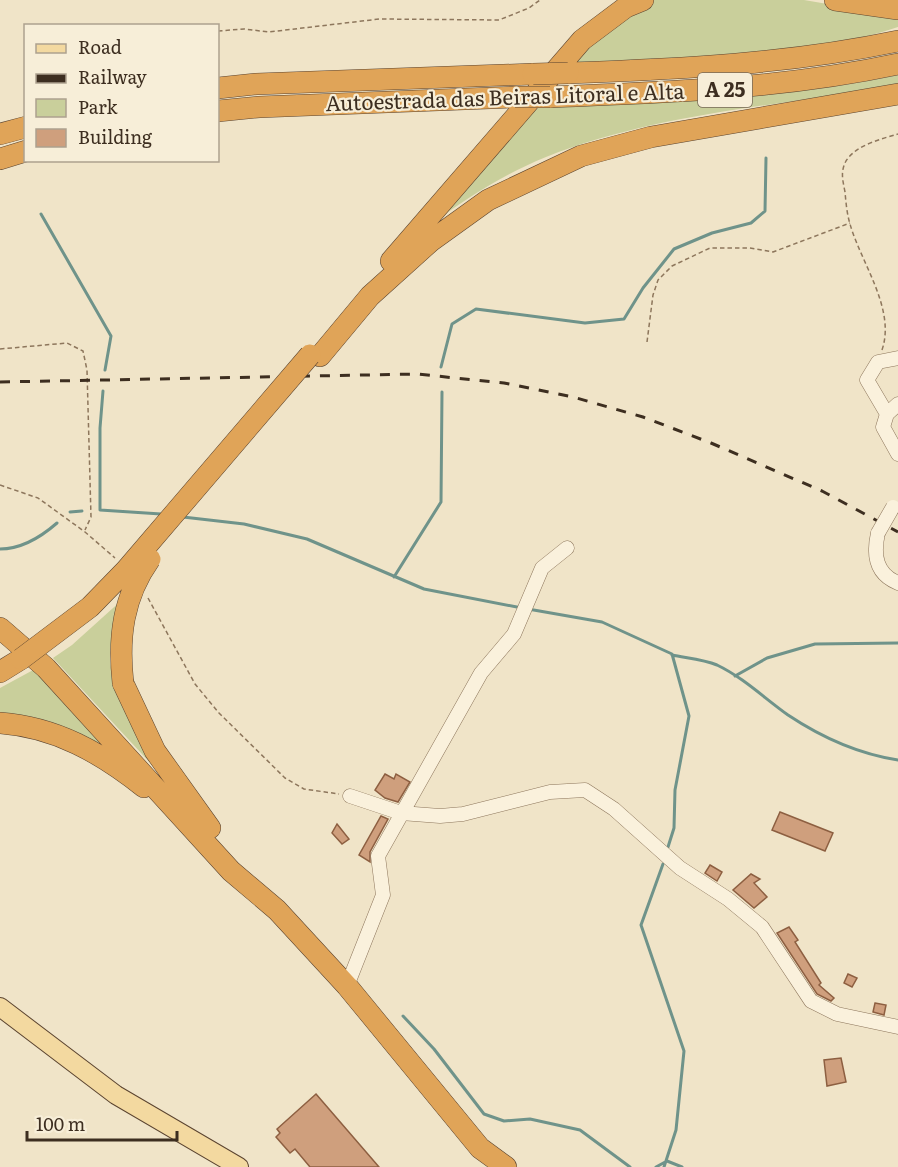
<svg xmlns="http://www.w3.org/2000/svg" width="898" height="1167" font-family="Literata,serif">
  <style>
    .green { fill: #c9cf9b }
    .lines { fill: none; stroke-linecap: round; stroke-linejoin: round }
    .stream { stroke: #6f938a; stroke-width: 3 }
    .building { fill: #cf9f7d; stroke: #8d5f41; stroke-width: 1.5 }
    .minor-casing { stroke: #8d765c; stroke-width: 15 }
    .major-casing { stroke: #5b4430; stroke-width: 20 }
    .highway-casing { stroke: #5b4430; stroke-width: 22 }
    .path { stroke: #8d765c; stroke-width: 1.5; stroke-dasharray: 4.5 3; stroke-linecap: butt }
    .minor { stroke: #faf1dc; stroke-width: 14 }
    .major { stroke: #f3d9a0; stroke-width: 18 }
    .highway { stroke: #e0a458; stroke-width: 21 }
    .rail { stroke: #3d2e20; stroke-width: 3; stroke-dasharray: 10 10; stroke-linecap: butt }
    .minor-bridge-casing { stroke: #8d765c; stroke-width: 15; stroke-linecap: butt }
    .highway-bridge-casing { stroke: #5b4430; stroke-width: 22; stroke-linecap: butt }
    .minor-bridge { stroke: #faf1dc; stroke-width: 14 }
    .highway-bridge { stroke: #e0a458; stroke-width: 21 }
    .labels { text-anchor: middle; stroke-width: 4.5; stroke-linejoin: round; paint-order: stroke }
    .shield { fill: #f7eed8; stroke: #756857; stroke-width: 1.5 }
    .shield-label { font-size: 20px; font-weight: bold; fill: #3d2e20 }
    .street-label { font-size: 21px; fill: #3d2e20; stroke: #f7eed8 }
  </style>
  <rect width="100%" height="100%" fill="#f0e4c8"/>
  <path class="green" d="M654 0H804L898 16V27C795 61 682 59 576 65L575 61 598 38 645 3Z
    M898 75V87C783 104 654 114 546 157 504 174 465 199 429 226L531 113 540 107C660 103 780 99 898 75Z
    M123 599C116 618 110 637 110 658 111 697 148 747 167 781L53 658 72 645Z
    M35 669 136 776 0 718V688Z"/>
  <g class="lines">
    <path class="stream" d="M41 214 111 336 105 370
      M441 367 452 324 476 309 585 323 624 319 643 288 674 249 712 233 751 223 765 211 766 158
      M103 391 100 428V510L161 514
      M70 512 82 511
      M183 517 244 524 307 539 424 589 522 608
      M0 549C22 549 41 537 57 523
      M394 577 441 502 442 392
      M528 609 602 622 672 654 689 716 675 790 674 828 668 847
      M672 655C686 658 703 659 717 665 744 678 764 698 788 715 821 737 859 754 898 760
      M735 676 767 658 815 644 898 643
      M663 864 641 925 684 1051 676 1130 664 1167
      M403 1016 434 1049 484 1114 504 1121 530 1119 580 1130 630 1167
      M656 1167 667 1161 682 1167"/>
  </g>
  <path class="building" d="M385 774 394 779 396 774 410 782 398 802 385 798 375 790Z
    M780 812 833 833 825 851 772 830Z
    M381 816 388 819 370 852V862L359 855Z
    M337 824 349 839 342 844 332 833Z
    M710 865 722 872 717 881 705 873Z
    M751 874 760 879 754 883 767 897 754 908 733 890Z
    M789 927 798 940 795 942 821 983 819 985 834 998 831 1001 817 994 777 933Z
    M848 974 857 978 852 987 844 983Z
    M875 1003 886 1005 884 1015 873 1012Z
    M841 1058 846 1082 827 1086 824 1060Z
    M316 1094 379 1167H310L295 1149 290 1153 276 1137 280 1133 277 1129Z"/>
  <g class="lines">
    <defs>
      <path id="minor" d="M898 404 887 414 883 427 898 454
        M887 414 867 380 878 362 898 358
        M878 533C873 555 876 574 898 583
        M350 796 401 813 440 816 463 814 550 792 585 790 614 809 680 868 728 899 762 927 811 1001 837 1014 898 1027
        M347 986 383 895 378 856 481 673 514 634 542 568 567 548"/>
      <path id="major" d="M0 1007 116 1095 239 1167"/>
      <path id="highway" d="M835 0 898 9
        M568 73C680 69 789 64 898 41
        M218 88 256 84 533 74
        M550 97C669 92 781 89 898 64
        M218 111 259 107 515 97
        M0 134 26 127
        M0 159 26 151
        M391 261 582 40 626 7 643 0
        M320 356 370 296 431 241 488 200 581 156 651 137 898 94
        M0 628 46 668 231 871 277 910 347 986 480 1148 506 1167
        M0 672 21 659
        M123 683 155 751 210 828
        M0 723C56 727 101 753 144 787"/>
    </defs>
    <use href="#minor" class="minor-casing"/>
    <use href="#major" class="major-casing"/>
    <use href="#highway" class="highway-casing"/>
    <path class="path" d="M218 31 244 29 269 32 379 19 499 20 529 8 540 0
      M647 342 653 295 658 280 672 266 710 248H750L773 252 850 223
      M0 349 67 343 83 351 87 370 91 517 85 530
      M882 350C896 309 861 263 850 224 847 214 846 203 845 192 843 181 840 172 846 161 856 145 881 139 898 134
      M0 485 38 498 85 532 115 558
      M148 598 195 684 219 713 285 778 304 789 339 794"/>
    <use href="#minor" class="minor"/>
    <use href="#major" class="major"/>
    <use href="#highway" class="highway"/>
    <path class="rail" d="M0 382 417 374 504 383 573 397 643 417 711 443 822 491 898 532"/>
    <defs>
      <path id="minor-bridge" d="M878 533 893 507"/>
      <path id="highway-bridge" d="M533 74 568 73
        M515 97H550
        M21 659 90 607 126 570 310 355
        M123 683C118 637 123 597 150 559"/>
    </defs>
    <use href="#minor-bridge" class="minor-bridge-casing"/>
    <use href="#highway-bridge" class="highway-bridge-casing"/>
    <use href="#minor-bridge" class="minor-bridge"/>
    <use href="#highway-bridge" class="highway-bridge"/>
  </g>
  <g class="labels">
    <rect class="shield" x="698" y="73" width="54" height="34" rx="4.5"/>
    <g class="shield-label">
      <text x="725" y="97">A 25</text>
    </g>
    <g class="street-label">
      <text transform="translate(505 98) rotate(-2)" y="7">Autoestrada das Beiras Litoral e Alta</text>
    </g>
  </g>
  <rect x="24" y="24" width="195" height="138" fill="#f7eed8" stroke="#ada18e" stroke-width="1.5"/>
  <rect x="36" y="44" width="30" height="9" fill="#f3d9a0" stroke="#ada18e" stroke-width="1.5"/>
  <text x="78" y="54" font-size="18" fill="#3d2e20">Road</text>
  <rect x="36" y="74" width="30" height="9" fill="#3d2e20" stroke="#ada18e" stroke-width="1.5"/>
  <text x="78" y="84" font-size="18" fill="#3d2e20">Railway</text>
  <rect x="36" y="99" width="30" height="18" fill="#c9cf9b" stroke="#ada18e" stroke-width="1.5"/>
  <text x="78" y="114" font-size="18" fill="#3d2e20">Park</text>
  <rect x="36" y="129" width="30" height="18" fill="#cf9f7d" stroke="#ada18e" stroke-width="1.5"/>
  <text x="78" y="144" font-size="18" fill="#3d2e20">Building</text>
  <path d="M27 1131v9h150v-9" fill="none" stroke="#3d2e20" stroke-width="3"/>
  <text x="36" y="1131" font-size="18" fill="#3d2e20" stroke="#f7eed8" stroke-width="4.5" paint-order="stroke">100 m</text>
</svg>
